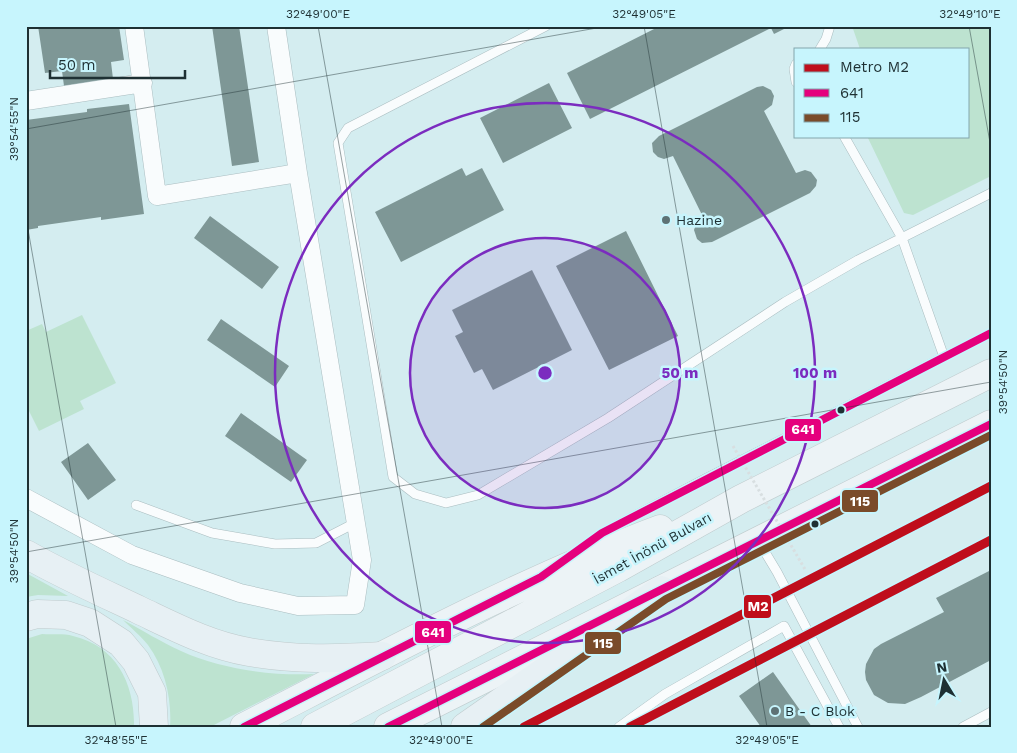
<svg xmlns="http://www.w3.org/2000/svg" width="1017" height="753" font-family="'Work Sans',sans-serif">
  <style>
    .green { fill: #bde3d0 }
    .building { fill: #7e9796 }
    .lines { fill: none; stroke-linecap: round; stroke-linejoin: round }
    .service-casing { stroke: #aabdc0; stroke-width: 10 }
    .minor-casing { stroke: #aabdc0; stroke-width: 19 }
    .primary-casing { stroke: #bfcbcd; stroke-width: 29 }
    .trunk-casing { stroke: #bfcbcd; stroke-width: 29 }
    .service { stroke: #f9fcfd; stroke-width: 9 }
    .minor { stroke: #f9fcfd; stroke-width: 18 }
    .primary { stroke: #ecf3f6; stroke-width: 28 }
    .trunk { stroke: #e7f0f4; stroke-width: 28 }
    .path-bridge { stroke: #d8dfe1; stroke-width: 3; stroke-dasharray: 2.5 2.5; stroke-linecap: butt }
    .bus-1-casing { stroke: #c7f5fd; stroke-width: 11 }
    .bus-2-casing { stroke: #c7f5fd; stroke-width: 11 }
    .bus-1 { stroke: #e5007d; stroke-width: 8 }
    .bus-2 { stroke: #7a4b2a; stroke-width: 8 }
    .metro-1-casing { stroke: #c7f5fd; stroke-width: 12 }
    .metro-1 { stroke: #bf0e1c; stroke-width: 9 }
    .ticks { fill: none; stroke: #1e3033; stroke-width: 1; stroke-opacity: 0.45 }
    .ring { fill: none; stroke: #7b2cbf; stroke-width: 2.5 }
    .poi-dot { fill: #5e7275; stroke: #c7f5fd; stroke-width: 2 }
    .bus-dot { fill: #1e3033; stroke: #c7f5fd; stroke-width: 2 }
    .labels { text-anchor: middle; stroke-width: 5; stroke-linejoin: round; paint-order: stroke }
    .poi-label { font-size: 14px; fill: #1e3033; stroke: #c7f5fd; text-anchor: start }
    .street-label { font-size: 14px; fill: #1e3033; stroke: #c7f5fd }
    .centre { fill: #7b2cbf; stroke: #c7f5fd; stroke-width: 2.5 }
    .ring-label { font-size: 15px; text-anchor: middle; font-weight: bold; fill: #7b2cbf; stroke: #c7f5fd; stroke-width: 5; stroke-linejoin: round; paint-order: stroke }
    .line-badge { stroke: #c7f5fd; stroke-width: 2 }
    .badge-label { font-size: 14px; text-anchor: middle; font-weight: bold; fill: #fff }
    .neatline { fill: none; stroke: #1e3033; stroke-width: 2 }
    .ticks-label { font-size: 12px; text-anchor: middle; fill: #1e3033 }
  </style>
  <rect width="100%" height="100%" fill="#d4edf0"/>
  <path class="green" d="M852 26H991V176L913 215 904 213 867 136H968V49H860Z
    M82 315 116 383 80 401 84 409 39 431 26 405V331L42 324 46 332Z
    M26 573 68 596 38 595 26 597Z
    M123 620C142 630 161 642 181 651 220 669 272 676 314 674L210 727H170C172 699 165 668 148 645 141 636 131 628 123 620Z
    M42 634C52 635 63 633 73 636 117 646 135 685 134 727H26V639Z"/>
  <path class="building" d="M38 26H119L124 60 111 62 113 79 64 86 62 71 45 73Z
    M212 26H239L259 162 232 166Z
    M660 26H790L774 34 771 28 590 119 567 73Z
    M549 83 572 128 503 163 480 118Z
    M763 86 771 90 774 96 772 105 764 111 796 173 805 170 811 172 817 180 816 186 810 193 712 242 702 243 697 239 694 230 696 224 704 219 673 156 664 159 658 157 653 152 652 143 659 136 757 87Z
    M129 104 144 214 101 220V217L38 226V228L26 230V120L87 112V109Z
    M462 168 466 176 482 168 504 210 401 262 375 212Z
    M210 216 279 267 262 289 194 238Z
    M626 231 678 336 609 370 556 266Z
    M532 270 572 350 493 390 482 369 474 373 455 336 463 332 452 310Z
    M221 319 289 366 275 387 207 340Z
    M241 413 307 460 291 482 225 436Z
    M88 443 116 480 88 500 61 462Z
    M991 570V660L921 697 905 704 888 703 874 695 866 680 865 672 866 664 874 649 881 644 944 612 936 598Z
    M773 672 812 727H761L739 696Z"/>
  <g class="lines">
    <defs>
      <path id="service" d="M546 26 348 128 338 143 393 477 415 494 446 503 478 495 608 418 785 302 858 260 991 193
        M820 49 826 39 830 26
        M796 64 794 69 796 82
        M844 136 902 238 944 357
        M136 505 212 533 275 544 316 543 355 523
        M759 542 777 572 858 727
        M580 549 602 533 705 479 991 333
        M619 727 665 694 784 626 839 727
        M963 727 991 712"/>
      <path id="minor" d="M134 26 157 196 298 173
        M26 101 143 83
        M26 498 132 555 240 593 298 606 355 605 362 560 298 173 276 26"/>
      <path id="primary" d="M244 727C380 657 516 583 660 529
        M315 727 618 568 741 499 991 373
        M388 727 991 424"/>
      <path id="trunk" d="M26 554C63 575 101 592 139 610 175 627 209 645 249 652 296 660 335 659 382 656
        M26 617 37 614 66 615 90 623 121 643 136 661 152 693 154 727
        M465 727 661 590"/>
    </defs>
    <use href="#service" class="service-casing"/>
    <use href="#minor" class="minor-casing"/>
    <use href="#primary" class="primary-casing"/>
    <use href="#trunk" class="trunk-casing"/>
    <use href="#service" class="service"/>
    <use href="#minor" class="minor"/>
    <use href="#primary" class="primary"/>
    <use href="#trunk" class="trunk"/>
    <path class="path-bridge" d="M733 446 806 571"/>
    <defs>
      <path id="bus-1" d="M244 727 541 577 602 533 991 333
        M388 727 991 424"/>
      <path id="bus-2" d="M483 727 666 599 991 435"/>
    </defs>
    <use href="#bus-1" class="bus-1-casing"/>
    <use href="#bus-2" class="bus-2-casing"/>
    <use href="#bus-1" class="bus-1"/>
    <use href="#bus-2" class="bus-2"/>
    <defs>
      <path id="metro-1" d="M524 727 991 486
        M630 727 991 540"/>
    </defs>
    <use href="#metro-1" class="metro-1-casing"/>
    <use href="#metro-1" class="metro-1"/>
  </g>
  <path class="ticks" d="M318 26 442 727M644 26 767 727M969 26 991 148M26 129 608 26M26 218 116 727M26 552 991 382"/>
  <circle cx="545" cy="373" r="135" fill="#7b2cbf" fill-opacity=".12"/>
  <g class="ring">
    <circle cx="545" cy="373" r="135"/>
    <circle cx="545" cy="373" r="270"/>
  </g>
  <g class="poi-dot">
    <circle cx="666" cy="220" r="5"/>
    <circle cx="775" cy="711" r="5"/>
  </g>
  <g class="bus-dot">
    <circle cx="841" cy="410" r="4.5"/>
    <circle cx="815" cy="524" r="4.5"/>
  </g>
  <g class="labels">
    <g class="poi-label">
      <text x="676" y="225">Hazine</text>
      <text x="785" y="716">B - C Blok</text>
    </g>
    <g class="street-label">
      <text transform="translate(652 548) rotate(-29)" y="5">İsmet İnönü Bulvarı</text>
    </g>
  </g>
  <circle cx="545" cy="373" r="8" class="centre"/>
  <g class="ring-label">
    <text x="680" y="378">50 m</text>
    <text x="815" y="378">100 m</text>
  </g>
  <g class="line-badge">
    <rect x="784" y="418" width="38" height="24" rx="5" fill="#e5007d"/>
    <rect x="841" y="489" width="38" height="24" rx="5" fill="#7a4b2a"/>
    <rect x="743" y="594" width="29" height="25" rx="5" fill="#bf0e1c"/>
    <rect x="414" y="620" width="38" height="24" rx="5" fill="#e5007d"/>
    <rect x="584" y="631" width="38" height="24" rx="5" fill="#7a4b2a"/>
  </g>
  <g class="badge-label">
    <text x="803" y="434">641</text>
    <text x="860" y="506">115</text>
    <text x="758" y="611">M2</text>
    <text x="433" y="637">641</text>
    <text x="603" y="648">115</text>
  </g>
  <rect width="1017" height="753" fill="none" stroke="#c7f5fd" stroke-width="55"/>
  <rect x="794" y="48" width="175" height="90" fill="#c7f5fd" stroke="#83a6ac"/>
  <rect x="804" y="64" width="25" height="8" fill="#bf0e1c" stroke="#83a6ac"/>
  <text x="840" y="72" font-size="15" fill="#1e3033">Metro M2</text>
  <rect x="804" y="89" width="25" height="8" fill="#e5007d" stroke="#83a6ac"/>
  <text x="840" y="98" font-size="15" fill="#1e3033">641</text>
  <rect x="804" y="114" width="25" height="8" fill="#7a4b2a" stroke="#83a6ac"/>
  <text x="840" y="122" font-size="15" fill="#1e3033">115</text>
  <g transform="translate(944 680) rotate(350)" stroke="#c7f5fd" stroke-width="4" paint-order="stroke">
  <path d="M0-4L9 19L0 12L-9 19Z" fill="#1e3033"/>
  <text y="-8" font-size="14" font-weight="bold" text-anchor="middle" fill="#1e3033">N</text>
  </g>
  <path d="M50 70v8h135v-8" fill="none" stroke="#1e3033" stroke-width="2.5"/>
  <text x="58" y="70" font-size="15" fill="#1e3033" stroke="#c7f5fd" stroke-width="4" paint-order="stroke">50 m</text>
  <rect x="28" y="28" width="962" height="698" class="neatline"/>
  <g class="ticks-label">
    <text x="318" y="18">32°49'00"E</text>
    <text x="644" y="18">32°49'05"E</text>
    <text x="970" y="18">32°49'10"E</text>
    <text transform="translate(14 129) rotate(-90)" y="4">39°54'55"N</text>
    <text transform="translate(1003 382) rotate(-90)" y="4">39°54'50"N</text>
    <text transform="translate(14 551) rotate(-90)" y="4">39°54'50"N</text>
    <text x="116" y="744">32°48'55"E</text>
    <text x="441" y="744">32°49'00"E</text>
    <text x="767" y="744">32°49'05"E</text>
  </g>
</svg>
